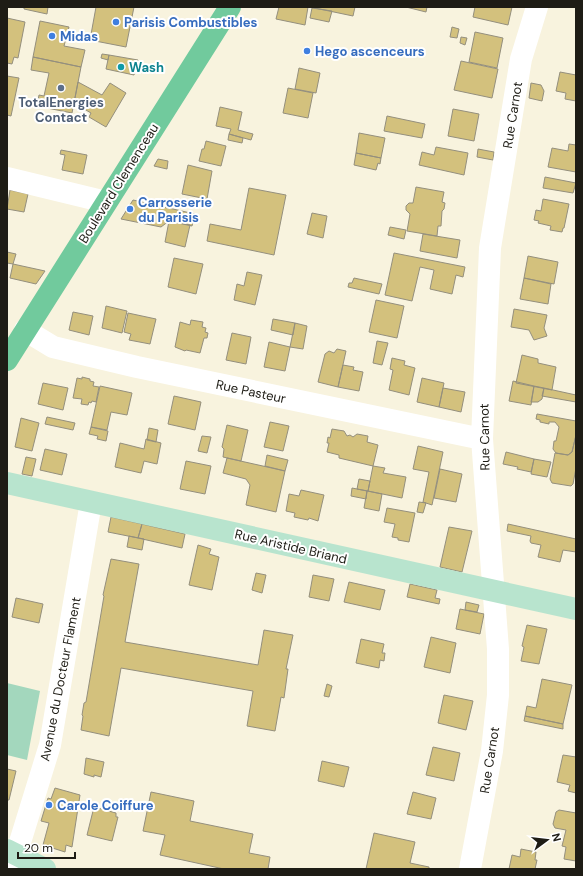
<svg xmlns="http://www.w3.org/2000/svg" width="583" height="876" font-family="'DM Sans',sans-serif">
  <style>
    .green { fill: #a3d7bd }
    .building { fill: #d3c17d; stroke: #948f7d }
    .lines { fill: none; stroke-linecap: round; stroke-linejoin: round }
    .street { stroke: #fff; stroke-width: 22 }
    .secondary { stroke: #b8e4ce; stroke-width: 22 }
    .primary { stroke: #71ca9d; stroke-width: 22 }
    .shop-dot { fill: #3f7fe0; stroke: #fff; stroke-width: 1.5 }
    .culture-dot { fill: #0f9aa8; stroke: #fff; stroke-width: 1.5 }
    .service-dot { fill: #5c6f8a; stroke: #fff; stroke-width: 1.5 }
    .labels { text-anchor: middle; stroke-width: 4; stroke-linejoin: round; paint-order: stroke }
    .shop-label { font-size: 13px; font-weight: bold; fill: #366cbe; stroke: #fff; text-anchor: start }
    .culture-label { font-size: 13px; font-weight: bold; fill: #0d838f; stroke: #fff; text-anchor: start }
    .service-label { font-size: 13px; font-weight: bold; fill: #4e5e75; stroke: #fff }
    .street-label { font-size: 13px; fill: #1e1c15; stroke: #fff }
  </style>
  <rect width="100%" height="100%" fill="#f8f3de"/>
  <path class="green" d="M7 683 40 691 27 760 7 755Z"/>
  <path class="building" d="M24 7H48L47 14 24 9Z
    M96 7H134L126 47 90 40Z
    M279 7H308L305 25 276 19Z
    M310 7H355L353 16Z
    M406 7H427L426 12Z
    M475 7H512L508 25 473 17Z
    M312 8 332 11 329 22 310 18Z
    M7 18 25 22 18 58 14 57 12 64 7 63Z
    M40 21 69 27 64 46 85 50 81 67 33 57Z
    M452 27 459 29 457 38 450 37Z
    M475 32 503 38 497 68 469 62Z
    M461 37 467 38 465 45 460 43Z
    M102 54 109 55 108 60 101 58Z
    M109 55 138 60 134 75 106 69Z
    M33 57 81 67 72 113 37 106 39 95 44 96 49 73 31 70Z
    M461 61 498 69 492 98 454 90Z
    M299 68 320 73 316 93 295 89Z
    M560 72 576 75V101L565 99 566 93 556 91Z
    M7 76 19 78 11 116 7 115Z
    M78 82 102 95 110 83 126 93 106 127 89 117 91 113 74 103Z
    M531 83 541 85 544 91 542 101 529 98Z
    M288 88 313 93 308 118 283 113Z
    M220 107 242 112 238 130 253 134 251 140 229 134 231 129 216 126Z
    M453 109 479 114 474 141 448 136Z
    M387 116 425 124 422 138 384 131Z
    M359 133 385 138 381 158 356 153Z
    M229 134 243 138 242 143 228 140Z
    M206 141 226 146 221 166 199 161 202 149H204Z
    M569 144 576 145V172L548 167 552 148 568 151Z
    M436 147 468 153 464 175 419 165 422 152 434 155Z
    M478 149 494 152 493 160 477 157Z
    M61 150 87 155 83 174 62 170 65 155 60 154Z
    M356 153 381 158 380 164 378 163 376 170 354 165Z
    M158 159 168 161 167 169 154 166Z
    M188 165 212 171 207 199 182 194Z
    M545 177 576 183 573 193 543 188Z
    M416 187 444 192 442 202 445 203 444 209 442 211 441 226H438L437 236 407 231 410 214 406 210V206L409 203H413Z
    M249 188 286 195 274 255 207 241 210 224 241 230Z
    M10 190 28 194 24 212 7 209Z
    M543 199 569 204 564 228H563L562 232 550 230 551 226 538 223 539 221 534 220 536 210 541 211Z
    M133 200 195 214 192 226 169 221 161 227 121 219Z
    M312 213 327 216 323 238 307 234Z
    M169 221 190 225 185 247 165 242Z
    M390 227 406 230 404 239 388 235Z
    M423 234 460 240 457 258 420 251Z
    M7 252 16 254 13 264 7 263Z
    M394 253 465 267 463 277 456 275 452 294 430 289 434 270 420 267 412 301 385 295Z
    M528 256 558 262 554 284 524 278Z
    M174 258 203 264 196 294 168 287Z
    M13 264 45 271 36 284 10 278Z
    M247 272 262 275 255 305 234 300 237 284 244 286Z
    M354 278 382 284 379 294 348 287 349 283H352Z
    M524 278 551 284 548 304 520 299Z
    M376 300 404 306 397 338 369 332Z
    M106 306 127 311 122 333 102 328Z
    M514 309 547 315 544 328 547 336 534 340 529 330 511 327Z
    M73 312 93 316 89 335 69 330Z
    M128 313 156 319 150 344 129 340 131 334 124 332Z
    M273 319 295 323 293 335 271 330Z
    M191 320 203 322 202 327 206 328 205 332 208 333 207 338H204L200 353 186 350 185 351 175 347 180 322 190 325Z
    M295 323 307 326 303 349 290 347Z
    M232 333 251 337 246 364 226 360Z
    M377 341 388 343 382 365 373 363Z
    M269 342 290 347 285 371 264 367Z
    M337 349 346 351 338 387 318 382 325 354 329 351 334 353Z
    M522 355 538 359V363L556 367 552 390 516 383Z
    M392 358 405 361 404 365 415 368 409 395 389 390 393 370 390 369Z
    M343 365 354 367 353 370 363 372 359 391 338 387Z
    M82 377 90 379V381L94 382 93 386 99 387 96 402 92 401 91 403 89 402 88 405 81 404 82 399 73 398 77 378 82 379Z
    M422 378 444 383 439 407 417 402Z
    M513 381 534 386 531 405 509 401Z
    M43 383 68 388 63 410 38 404Z
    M100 386 132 393 127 415 111 412 107 430 91 427Z
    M534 386 544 388 542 399 538 402H531Z
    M443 388 465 392 461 412 439 407Z
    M544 388 576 395V402L542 396Z
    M174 396 201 402 195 430 168 424Z
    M537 414 576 421V435L572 452 568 455 556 453 553 449 554 441H556L559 427 555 422H549V424L540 422V420L536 419Z
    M47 417 75 423 73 430 45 424Z
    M21 418 39 423 32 451 15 447Z
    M270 422 289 426 283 451 264 447Z
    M227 425 248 430 241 461 223 457 224 449 222 447Z
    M91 427 108 431 106 441 97 439 98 436 89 434Z
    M149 428 158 430 156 442 147 440Z
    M332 429 344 431 347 436 350 435 353 437 357 434 368 436 367 442 378 445 373 466 339 458V455L327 452 329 443H327L328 437 330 438Z
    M576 435V468L573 484 571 486 552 483 550 479 555 453 568 455 572 452Z
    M202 436 211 437 207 453 198 451Z
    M146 439 161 443 157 464 144 461 141 473 115 467 120 443 144 449Z
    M418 446 443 452 432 505 423 502 429 472 413 469Z
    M45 449 67 454 62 475 40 470Z
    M506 452 534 459 531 472 517 469 518 467 503 464Z
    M267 455 288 460 285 471 265 466Z
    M26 457 36 459 32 476 22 474Z
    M227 458 285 471 276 512 246 505 250 485 246 479 223 473Z
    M534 459 551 462 547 477 531 474Z
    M186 461 211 466 205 494 180 489Z
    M373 466 385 468 383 473 406 477 402 498 368 491Z
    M440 469 462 474 456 502 434 498Z
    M359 479 370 481 368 491 357 489Z
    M352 488 367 491 366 499 351 496Z
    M301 490 324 495 318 521 309 518 308 520 294 517 295 513 286 511 289 494 299 496Z
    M367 491 382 494 379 511 364 508Z
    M419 502 426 503 423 513 417 512Z
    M387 508 415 513 409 542 398 540V538L392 537 395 524 384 522Z
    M111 517 142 524 138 538 108 532Z
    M142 524 185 534 182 548 138 538Z
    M508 524 576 539V552L563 550 560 562 538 557 541 545 531 543 530 541 531 536 507 531Z
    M449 527 472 531 462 572 440 567Z
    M129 536 144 539 142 550 127 547Z
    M198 545 211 549 209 554 219 557 212 590 189 585Z
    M111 559 139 564 125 642 258 665 264 630 293 635 286 669H288L284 698 281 697 275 731 247 726 253 691 121 668 109 736 81 730 83 716 82 715 84 703 86 702 104 596 103 595Z
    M256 573 266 575 262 593 252 590Z
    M313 575 334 579 329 601 309 597Z
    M349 582 385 590 380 610 344 602Z
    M410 584 437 590 435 598 440 599 439 604 407 597Z
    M16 598 43 604 39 623 12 617Z
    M466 602 479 605 477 612 465 610Z
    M460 609 484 614 480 634 456 629Z
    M527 625 547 629 539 664 521 661 524 647 522 646Z
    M431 637 456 643 450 673 424 667Z
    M361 639 384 644 382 653H385L384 661 380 660 379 668 356 663Z
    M542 679 572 685 563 724 525 716 527 706 536 708Z
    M327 684 332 686 329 697 324 696Z
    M444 695 473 701 466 730 438 723Z
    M525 716 563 724V729L524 721Z
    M433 747 460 753 454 781 426 775Z
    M563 755 576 757V793L568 791 570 785 557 782Z
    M86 758 104 762 101 777 94 775V777L84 774Z
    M322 761 349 767 344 787 318 781Z
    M7 769 16 771 9 800H7Z
    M55 788 80 795 72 847 66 845 65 852 43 845 49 823 41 821 48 798 51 799Z
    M151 792 194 801 190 821 253 834 249 853 270 857 268 869H224L160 855 165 835 143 831Z
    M413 792 436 798 431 819 407 814Z
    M94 807 116 813V817H118L112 841 87 835Z
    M559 810 576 813V861L564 859 566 847 562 846 566 830 555 828 553 824 556 812Z
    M374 833 415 842 410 863 429 867V869H366Z
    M521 849 536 852 535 860H537L535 869H509L512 855 520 857Z"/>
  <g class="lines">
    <path class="street" d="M7 178 106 202
      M25 330 53 347 137 367 482 439
      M10 869 21 839 50 745 91 502
      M470 869 492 751 498 695V649L482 439 490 248 521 59 537 7"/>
    <path class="secondary" d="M7 483 576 609
      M7 850 45 869"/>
    <path class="primary" d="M7 360 230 7"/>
  </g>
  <g class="shop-dot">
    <circle cx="116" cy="22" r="4"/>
    <circle cx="52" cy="36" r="4"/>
    <circle cx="307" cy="51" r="4"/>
    <circle cx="130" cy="209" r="4"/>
    <circle cx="49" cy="805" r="4"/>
  </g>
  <circle class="culture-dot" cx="121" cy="67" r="4"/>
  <circle class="service-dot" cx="61" cy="88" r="4"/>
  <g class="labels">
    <g class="shop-label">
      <text x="124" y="27">Parisis Combustibles</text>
      <text x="60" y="41">Midas</text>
      <text x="315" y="56">Hego ascenceurs</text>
      <text x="138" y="207">Carrosserie<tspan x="138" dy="15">du Parisis</tspan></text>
      <text x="57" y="810">Carole Coiffure</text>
    </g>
    <g class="culture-label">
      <text x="129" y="72">Wash</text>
    </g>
    <g class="service-label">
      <text x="61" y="107">TotalEnergies<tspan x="61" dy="15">Contact</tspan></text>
    </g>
    <g class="street-label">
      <text transform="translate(512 115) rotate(-81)" y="5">Rue Carnot</text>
      <text transform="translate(118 183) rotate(-58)" y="5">Boulevard Clemenceau</text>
      <text transform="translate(251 391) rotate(12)" y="5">Rue Pasteur</text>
      <text transform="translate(484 437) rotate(-91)" y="5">Rue Carnot</text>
      <text transform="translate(291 546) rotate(13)" y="5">Rue Aristide Briand</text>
      <text transform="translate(60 679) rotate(-79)" y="5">Avenue du Docteur Flament</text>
      <text transform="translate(489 760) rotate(-81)" y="5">Rue Carnot</text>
    </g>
  </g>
  <rect width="583" height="876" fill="none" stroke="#1e1c15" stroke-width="16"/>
  <g transform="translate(547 840) rotate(75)" stroke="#ffffff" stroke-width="3" paint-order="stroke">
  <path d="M0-3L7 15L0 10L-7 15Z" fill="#1e1c15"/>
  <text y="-6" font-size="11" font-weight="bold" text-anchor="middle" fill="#1e1c15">N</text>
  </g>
  <path d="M18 852v6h57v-6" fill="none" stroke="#1e1c15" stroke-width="2"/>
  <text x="24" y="852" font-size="12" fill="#1e1c15" stroke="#ffffff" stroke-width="3" paint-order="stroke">20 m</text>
</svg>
